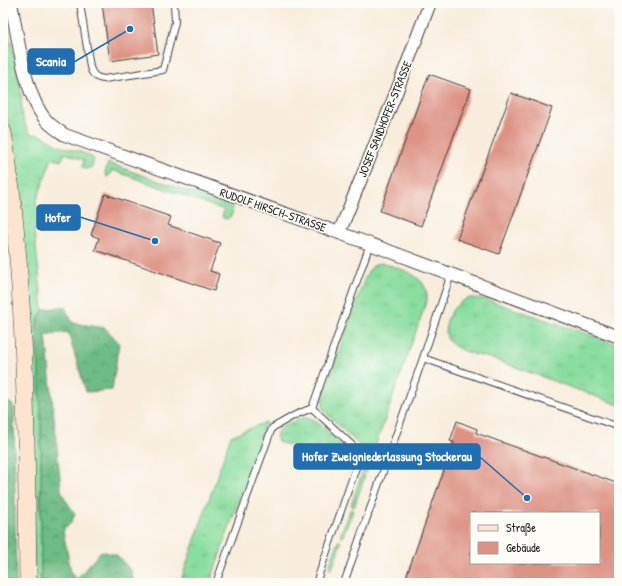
<svg xmlns="http://www.w3.org/2000/svg" width="622" height="586" font-family="'Patrick Hand',sans-serif">
  <style>
    .grass { fill: url(#grass-tufts); stroke: #527c5d }
    .forest { fill: url(#forest-crowns); stroke: #456c50 }
    .building { fill: #dd9384; fill-rule: evenodd }
    .lines { fill: none; stroke-linecap: round; stroke-linejoin: round }
    .lane-casing { stroke: #3d3b39; stroke-width: 8 }
    .street-casing { stroke: #3d3b39; stroke-width: 14 }
    .secondary-casing { stroke: #3d3b39; stroke-width: 18 }
    .lane { stroke: #fff; stroke-width: 6 }
    .street { stroke: #fff; stroke-width: 12 }
    .secondary { stroke: #fde4d1; stroke-width: 17 }
    .labels { text-anchor: middle; stroke-width: 3.5; stroke-linejoin: round; paint-order: stroke }
    .street-label { font-size: 12px; fill: #1c1c1c; stroke: #fdfcf7 }
    .leader { fill: none; stroke: #1f6fb2; stroke-width: 1.5 }
    .callout-dot { fill: #1f6fb2; stroke: #fdfcf7; stroke-width: 1.5 }
    .callout { fill: #1f6fb2; stroke: #1f6fb2; stroke-width: 1.5 }
    .callout-label { font-size: 13px; text-anchor: middle; font-weight: bold; fill: #fff }
  </style>
  <defs>
    <pattern id="grass-tufts" width="24" height="20" patternUnits="userSpaceOnUse"><rect width="24" height="20" fill="#89dd9e"/><path d="M3 7l-1-3M5 7V3M7 7l1-3M15 17l-1-3M17 17v-4M19 17l1-3" fill="none" stroke="#76bd88"/></pattern>
    <pattern id="forest-crowns" width="20" height="18" patternUnits="userSpaceOnUse"><rect width="20" height="18" fill="#6ebc85"/><path d="M2 6a3 3 0 1 1 6 0M12 15a3 3 0 1 1 6 0" fill="none" stroke="#5a986c"/></pattern>
  </defs>
  <rect width="100%" height="100%" fill="#fdfcf7"/>
  <filter id="ink" filterUnits="userSpaceOnUse"><feTurbulence type="fractalNoise" baseFrequency=".025" numOctaves="2"/><feDisplacementMap in="SourceGraphic" scale="8" xChannelSelector="R" yChannelSelector="G"/><feConvolveMatrix kernelMatrix="1 2 1 2 8 2 1 2 1" color-interpolation-filters="sRGB"/></filter>
  <filter id="wash" filterUnits="userSpaceOnUse"><feTurbulence type="fractalNoise" baseFrequency=".012" numOctaves="4" result="noise"/><feDisplacementMap in="SourceGraphic" scale="16" xChannelSelector="R" yChannelSelector="G"/><feGaussianBlur stdDeviation="0.9" result="paint"/><feColorMatrix in="noise" values="0 0 0 0 0 0 0 0 0 0 0 0 0 0 0 0 0 1.4 0 .05"/><feComposite in="paint" operator="in"/></filter>
  <g filter="url(#wash)">
    <rect width="100%" height="100%" fill="#f8eddd"/>
    <path class="grass" d="M3 3C8 31 15 59 20 86 24 107 17 115 31 134 42 133 49 141 58 145 69 150 85 151 94 159L92 167 86 169 82 167 84 160 65 153 61 161 52 158 35 205 43 209 44 220 40 231 34 230 43 310 37 323 41 417V583H35L17 177 3 92Z
      M108 163 232 207C234 213 231 218 225 219L222 217 224 210 112 170 109 176 107 177 105 173Z
      M380 263C386 264 392 266 398 268 414 274 428 281 427 300L366 473 361 472 365 458 363 449 325 412 323 408V396L363 283C367 274 369 266 380 263Z
      M470 298 485 299 619 345V405C578 390 537 375 496 360 482 355 462 354 451 343 444 337 445 326 448 318 453 308 459 301 470 298Z
      M301 418H308L316 421 351 454 353 458 352 462 347 465H344L279 442C268 430 292 422 301 418Z
      M266 422 210 583H180L231 436Z
      M362 474 365 476 354 507H352L351 505Z
      M351 509 353 511 342 538 340 536 350 510Z
      M339 540 341 542 332 569H330L329 567Z"/>
    <path class="forest" d="M64 306 73 323 105 328 119 343 112 390 86 392 68 332 46 335 61 490 65 499 75 514 71 523 63 531 71 572 77 579 101 551 117 555 131 571 134 583H41V417L37 323 43 310Z
      M3 399 13 405 14 409 16 583H3Z"/>
    <g id="blocks">
      <path class="building" d="M102 3H151L158 54 110 61Z
        M429 74 471 89 421 226 380 211Z
        M511 93 552 108 499 254 457 239Z
        M105 194 171 217 168 225 220 243 210 271 219 274 214 291 95 250 99 238 91 235Z
        M457 421 477 429 476 433 619 484V583H404L454 442 450 441ZM471 513H599V563H471Z"/>
    </g>
  </g>
  <g filter="url(#ink)">
    <use href="#blocks" fill-opacity="0" stroke="#3d3b39" stroke-width="1"/>
    <g class="lines">
      <defs>
        <path id="lane" d="M80 3 90 67C92 75 96 78 104 79L163 70 175 22 174 3
          M423 358 619 427
          M312 408 354 447 358 453 359 459 316 583
          M312 408 370 244
          M216 583 272 428 295 415 312 408
          M344 583 423 358 451 274"/>
        <path id="street" d="M11 3C18 37 24 94 46 120 51 126 59 131 65 135L370 244 619 337
          M339 233 396 93 430 3"/>
        <path id="secondary" d="M3 132C27 281 26 432 28 583"/>
      </defs>
      <use href="#lane" class="lane-casing"/>
      <use href="#street" class="street-casing"/>
      <use href="#secondary" class="secondary-casing"/>
      <use href="#lane" class="lane"/>
      <use href="#street" class="street"/>
      <use href="#secondary" class="secondary"/>
    </g>
  </g>
  <g class="labels">
    <g class="street-label">
      <text transform="translate(385 119) rotate(-68)" y="4">JOSEF SANDHOFER-STRASSE</text>
      <text transform="translate(273 210) rotate(19)" y="4">RUDOLF HIRSCH-STRASSE</text>
    </g>
  </g>
  <path class="leader" d="M130 29L74 62M155 241L80 217M527 498L480 457"/>
  <g class="callout-dot">
    <circle cx="130" cy="29" r="4"/>
    <circle cx="155" cy="241" r="4"/>
    <circle cx="527" cy="498" r="4"/>
  </g>
  <g class="callout">
    <rect x="28" y="49" width="46" height="25" rx="4"/>
    <rect x="37" y="205" width="43" height="25" rx="4"/>
    <rect x="294" y="444" width="186" height="25" rx="4"/>
  </g>
  <g class="callout-label">
    <text x="51" y="66">Scania</text>
    <text x="58" y="222">Hofer</text>
    <text x="387" y="461">Hofer Zweigniederlassung Stockerau</text>
  </g>
  <rect width="622" height="586" fill="none" stroke="#fdfcf7" stroke-width="16"/>
  <rect x="470" y="512" width="130" height="52" fill="#fdfcf7" stroke="#a3a29f"/>
  <rect x="478" y="525" width="20" height="6" fill="#fde4d1" stroke="#a3a29f"/>
  <text x="506" y="532" font-size="12" fill="#1c1c1c">Straße</text>
  <rect x="478" y="542" width="20" height="12" fill="#dd9384" stroke="#a3a29f"/>
  <text x="506" y="552" font-size="12" fill="#1c1c1c">Gebäude</text>
</svg>
